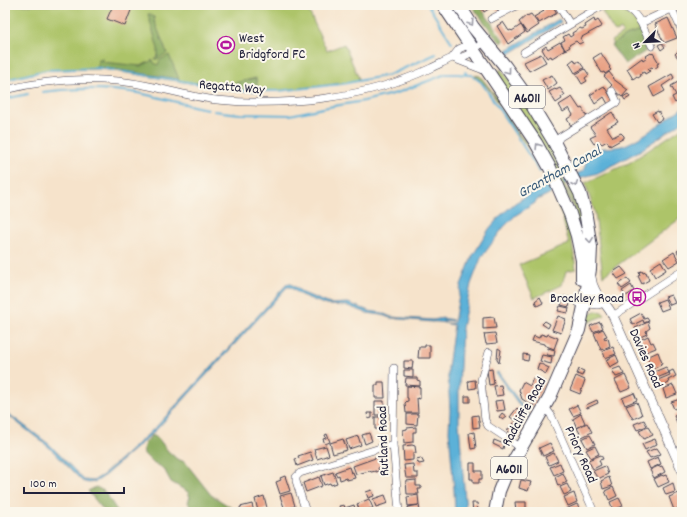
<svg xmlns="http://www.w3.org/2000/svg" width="687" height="517" font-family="Dekko,sans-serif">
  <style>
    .green { fill: #adc469; stroke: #687352 }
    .forest { fill: #8aaa5d; stroke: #56664c }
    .water { fill: #5cb1d8; stroke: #3f6a8a }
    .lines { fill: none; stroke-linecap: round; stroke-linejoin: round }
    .stream { stroke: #5cb1d8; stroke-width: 2 }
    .building { fill: #e79778 }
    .minor-casing { stroke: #423f51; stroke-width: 8 }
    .tertiary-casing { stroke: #423f51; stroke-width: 10 }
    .trunk-casing { stroke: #423f51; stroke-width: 14 }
    .minor { stroke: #fff; stroke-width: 7 }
    .tertiary { stroke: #fff; stroke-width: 9 }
    .trunk { stroke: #fff; stroke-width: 12 }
    .oneway { stroke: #9c9ca7 }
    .labels { text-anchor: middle; stroke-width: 4; stroke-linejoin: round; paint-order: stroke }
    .shield { fill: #fbf7ec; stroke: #636270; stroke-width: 1 }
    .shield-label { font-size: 13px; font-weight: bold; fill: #22223b }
    .poi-label { font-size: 14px; fill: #22223b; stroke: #fbf7ec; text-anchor: start }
    .street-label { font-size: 14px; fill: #22223b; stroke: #fbf7ec }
    .water-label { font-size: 15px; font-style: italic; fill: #395b7a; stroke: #fbf7ec }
  </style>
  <rect width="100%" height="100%" fill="#fbf7ec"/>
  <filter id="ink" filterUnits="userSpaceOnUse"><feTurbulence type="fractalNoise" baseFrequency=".025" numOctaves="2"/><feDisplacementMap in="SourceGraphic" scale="8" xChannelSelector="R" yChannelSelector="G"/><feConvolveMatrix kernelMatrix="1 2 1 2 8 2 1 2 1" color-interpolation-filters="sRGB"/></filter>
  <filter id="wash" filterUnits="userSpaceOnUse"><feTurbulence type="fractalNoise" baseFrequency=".012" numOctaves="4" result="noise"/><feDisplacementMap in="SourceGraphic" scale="16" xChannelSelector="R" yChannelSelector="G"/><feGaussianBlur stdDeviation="0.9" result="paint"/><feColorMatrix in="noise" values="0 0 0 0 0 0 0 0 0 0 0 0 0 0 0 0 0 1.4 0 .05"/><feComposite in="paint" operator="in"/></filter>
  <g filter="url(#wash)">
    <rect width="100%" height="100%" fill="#f6e3cb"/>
    <path class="green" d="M5 5H306L327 51 344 44 360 81 276 91 240 90 193 83 191 84 190 83 102 69 48 70 5 80Z
      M610 9C626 10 634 17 641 31L625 36 613 44 611 41 623 33 621 29 616 32 614 31 602 12Z
      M501 69 526 103 565 173 561 176 575 211 498 77V73Z
      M474 75 480 76 503 105 513 126 520 135 533 149 556 194H555C548 179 540 165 531 151 526 144 519 137 514 129 502 111 493 88 474 75Z
      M682 128V217L603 276 595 213 585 183 629 163Z
      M571 186 577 198 586 244 574 214 576 212 568 188Z
      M558 198 571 235 576 269 566 271 562 285 534 298 519 265 569 244 562 216 555 200Z
      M596 311 602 312 605 315 587 323C588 316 589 312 596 311Z"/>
    <path class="forest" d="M471 5H479L502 38 504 41 503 42 501 43 498 40Z
      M148 14H150L155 18 154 20 167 53 158 59H155L158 56V49Z
      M641 31 646 51 625 64 611 45 625 36Z
      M169 55 179 79 97 67 99 60 102 58V62L141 66 153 60 154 63 158 65 160 60Z
      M256 78 258 91 240 90 196 83 204 81 222 86Z
      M152 435 158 438 168 451 177 459 185 462 211 495 232 508 221 512H176L191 508 188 502 190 497 188 492 171 482 165 471 160 466 154 464 144 454 143 449 145 443Z
      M96 487 104 491 118 512H105L88 491Z"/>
    <path class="water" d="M559 19 561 22 509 54 507 50Z
      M682 108V122L641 150 598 173 583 177 565 184 564 180 583 171C586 165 586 156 592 152 599 146 615 149 625 145 644 137 665 120 682 108Z
      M546 184H548L553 190 551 193 537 200 535 203 516 215 503 228 481 258 471 284 462 328 459 387V423L466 512H455L454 490 449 431 450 410 448 377V368L454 325C446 324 440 321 432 322L390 318 382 315 367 313 348 306 326 305 301 295 290 287H287L156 430 103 477C96 482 90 485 82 481L50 448 5 413V411L50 445 84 480 93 481 103 475 157 426 287 284H291L303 293 330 304 348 303 369 311 382 313 391 317 433 320 443 318 453 320 452 321 442 320C446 323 450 325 454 322L461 285 472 257 489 229 500 216 515 203Z
      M498 372 531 418 530 420 496 373Z"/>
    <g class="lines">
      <path class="stream" d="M428 5 452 43
        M465 72 468 75H472
        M471 75 481 82 486 89 540 172
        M5 80 46 70 100 68 176 80 238 91H278L342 84 389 75 436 54
        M42 92C74 88 106 88 138 93 161 97 184 105 208 109
        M5 99 28 94
        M214 111 240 114 290 115 328 107 364 101 397 93 446 74H458L468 75"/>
    </g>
    <g id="blocks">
      <path class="building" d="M113 5H133L125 26 107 19Z
        M480 5H495L484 12Z
        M499 5H508L498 11 495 7Z
        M542 5H552L557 13 539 23 534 17 544 11 543 10 544 9Z
        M531 14 539 25 527 33 519 22 527 15V16Z
        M668 18 677 38 664 43 655 24Z
        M594 19 595 22 598 20 602 26 580 38 583 42 579 44 576 41 569 45 570 47 565 50 561 42 565 40 563 37 568 34 570 37 573 35 572 33 580 28 582 29 586 27 585 25Z
        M503 22 509 31 511 30 512 31 521 25 525 32 508 44 497 26Z
        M560 42 565 50 552 58 551 56 547 58 542 49 546 46 548 49Z
        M662 43 665 47 661 50 658 45Z
        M680 49 682 52V63L675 54Z
        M601 53 610 67 609 68 611 70 605 74 604 72 602 73 593 58Z
        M651 53 652 54 653 53 659 63 657 64 658 66 654 69 652 67 648 69 650 71 645 74 644 72 640 74 641 76 638 78 637 76 633 79 627 69 642 58 643 60 647 57 646 56Z
        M541 54 546 62 529 71 524 62Z
        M574 59 576 63 579 61 584 68 575 73 569 63Z
        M585 69 589 75 585 78 587 81 582 84 576 74Z
        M609 72 613 77 612 78 628 90 622 97 610 87 612 85 604 76Z
        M672 74 674 78 662 86 665 91 654 97 649 87Z
        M552 75 557 83 548 90 542 80Z
        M678 82 682 88V98L675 103 672 97 676 95 671 86Z
        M604 86 613 101 608 104 604 97 595 104 590 95Z
        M560 88 565 95 561 97 562 99 556 103 549 92 555 89 556 90Z
        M628 94 630 97 625 100 623 97Z
        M572 97 580 109 582 108 588 118 571 126 567 119 573 115 569 108 563 112 559 105Z
        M658 111 663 119 657 122 652 114Z
        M612 112 618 122 607 128 613 137 621 133 624 136V138L610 146 607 141 602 144 599 141 594 144 590 138 596 135 590 127Z
        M682 248V260L677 251Z
        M674 252 679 261 669 267 663 259Z
        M661 261 666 270 655 277 650 268Z
        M621 267 627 274 618 279 613 272Z
        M642 271 643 273 646 272 649 280 642 284 638 276 640 275 639 272Z
        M627 278 631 283 622 289 618 284Z
        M631 285 634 291 626 296 622 291Z
        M671 295 675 303 670 305 665 297Z
        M564 296 572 298 569 307 561 305Z
        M540 297 543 303 537 306 535 301Z
        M665 299 669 308 661 311 657 302Z
        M560 306 569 308 568 313 558 311Z
        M641 313 644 319 647 318 649 321 644 323 643 320 633 325 630 319Z
        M558 316 566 319 561 333 552 330Z
        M494 317 496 328 483 329V318Z
        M545 321 550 324 548 328 542 324Z
        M600 322 603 328 593 332 590 326Z
        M648 322 650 328 646 331 647 334 638 338 635 328Z
        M603 329 607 336 604 337 605 339 608 338 610 346 601 350 594 333Z
        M495 333 497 343 486 344 484 334Z
        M541 334 547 336 548 334 558 338 554 349 544 345V344L532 341 534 336 539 338Z
        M648 336 651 343 653 342 656 348 646 352 640 340Z
        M425 345H430V358H418L419 347H425Z
        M613 347 616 354 605 358 603 351Z
        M498 348 501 350 499 363 497 360Z
        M548 348 555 350 554 356 547 355Z
        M658 352 662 363 660 364 661 365 653 369 647 357Z
        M523 354 529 355 528 361 523 360Z
        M542 355 552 357 551 364 540 361Z
        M616 355 619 362 610 367 606 360Z
        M404 361H413L412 369 404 368Z
        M539 363 549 368 546 374 537 369Z
        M620 367 624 374 616 377 612 370Z
        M666 367 669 373 657 378 654 372Z
        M492 369 494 384 489 385 487 370Z
        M579 369 584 371 582 376 577 374Z
        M404 370H413V377L404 376Z
        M673 370 676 376 668 380 669 383 661 387 658 380 670 375 669 372Z
        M625 375 631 388 621 392 615 380Z
        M576 376 585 380 580 394 570 390Z
        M406 378H417V380L420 381V386L405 385Z
        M533 378 545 382 533 406 522 399 519 390 523 382 530 386Z
        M475 380 476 388 469 389 468 381Z
        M378 382H384L385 398H375V385H378Z
        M501 385 503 395 496 396 494 386Z
        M673 385 677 394 666 398 663 389Z
        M407 386 420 387V399L417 398 418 413H406L405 403 407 401H408V398H407Z
        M634 393 637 400 625 405 622 398Z
        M465 396H470V402H465Z
        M680 399 682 405 674 409 671 402Z
        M503 400 505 410 497 411 495 401Z
        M597 400 598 403 587 408 586 405Z
        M375 401H384V415H375Z
        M637 402 642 415 633 419 626 406Z
        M577 405 581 413 573 416 569 409Z
        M517 408 526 416 520 424 510 417Z
        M682 412V433L674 416Z
        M367 413H372V418L368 419Z
        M502 413 507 417 503 420 499 417Z
        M407 414H418L417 425 407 424Z
        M581 414 585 423 577 428 587 423 592 432 582 437 577 428 573 419Z
        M478 415 480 427 473 428 472 416Z
        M375 417H384V430L375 429Z
        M644 420 647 426 637 430 634 424Z
        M513 423 518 426 511 435 507 431Z
        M416 427V432H413V442L404 443 403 430 407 429V428Z
        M648 427 653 435 644 439 639 431Z
        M474 432 476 448 471 449 469 433Z
        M369 433 372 441 365 444 362 435Z
        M327 434 330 442 325 444 323 439 326 438 325 435Z
        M590 435 595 444 587 448 582 439Z
        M358 436 361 445 349 449 346 440Z
        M343 439 347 450 333 454 330 443Z
        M655 439 657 444 645 450 642 444Z
        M494 440 504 444 503 449 493 444Z
        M550 443 554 451 543 456 539 448Z
        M412 445 415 446 416 453H413V460L404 461 403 446Z
        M326 446 329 455 317 459 314 449Z
        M595 446 599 454 591 458 586 450Z
        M657 448 661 454 650 458 646 452Z
        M310 452 313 460 297 466 295 459 299 458 298 456Z
        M554 453 558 461 549 465 545 457Z
        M601 455 603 459 599 460 601 465 593 469 588 460Z
        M381 456 382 459 384 458 387 467 382 469 381 466 378 468 379 471 376 472V471L371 472 370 471 356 474 353 466Z
        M658 457 661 464 650 469 647 462Z
        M421 458 424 463 419 464 416 459Z
        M470 463H475V471H482V479H479V483H473V479H470Z
        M560 463 563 471 554 475 550 467Z
        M413 464 414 473H418V478H406L404 465Z
        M605 466 608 474 598 479 593 471Z
        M658 466 659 467 662 466 665 472 654 478 650 470Z
        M349 467 351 473 353 472 355 478 347 480 346 478 340 480 339 475 337 476 335 472Z
        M333 472 337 483 331 485 330 483 324 485 321 476Z
        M563 473 567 482 558 486 555 477Z
        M662 475 663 476 666 475 669 482 658 487 654 479Z
        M285 476 290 491 280 494 276 482 281 480 280 478Z
        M319 477 322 486 306 492 303 483Z
        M609 477 612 486 603 489 601 481Z
        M416 480V486H421V489H418L419 494H407L406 481Z
        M521 480 531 482 528 491 519 488Z
        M673 483 675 492 666 495 663 488Z
        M567 484 571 492 564 495 560 487Z
        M613 487 617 496 609 500 605 491Z
        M372 490 374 496 368 498 366 492Z
        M291 493 295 506 285 510 280 496Z
        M574 493 577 502 568 506 564 497Z
        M679 493 682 502V506L674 510 669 497Z
        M385 495 388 503 376 507 373 499Z
        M418 495 419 505 408 506 407 497Z
        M264 496 267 508 258 511 255 499Z
        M619 498 623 506 613 510 610 502Z
        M369 499 373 508 360 512 357 504Z
        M515 502H526V512H516Z
        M472 503H477L478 510H482V512H473Z
        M252 504 254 512H241L240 507Z
        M577 504 582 512H567L566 509Z
        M344 505 345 508 354 505 356 512H341L339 506Z
        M419 505 420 511 409 512 408 507Z"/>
    </g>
  </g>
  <g filter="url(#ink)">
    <use href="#blocks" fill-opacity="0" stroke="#423f51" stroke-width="1"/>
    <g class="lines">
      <defs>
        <path id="minor" d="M558 5 570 24
          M621 5C631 9 635 14 641 23L680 5
          M672 9 682 31
          M491 19 518 5
          M641 23 652 46
          M524 52 596 9 604 5
          M452 58 459 49 472 43
          M455 59 486 71
          M5 90C53 78 101 76 149 86 172 91 194 97 217 100 287 107 368 98 431 68 437 65 444 62 450 59 454 57 458 58 462 57 471 55 477 47 484 41
          M554 142 558 140 560 137 617 102 612 91
          M613 316 682 271
          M489 352 481 380 485 420 488 426 520 447
          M394 368 393 444 399 512
          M545 407 551 415 594 512
          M306 512 296 481V477L300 473 393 444"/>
        <path id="tertiary" d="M591 277C593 295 605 300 613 316L682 470
          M579 302 598 304 604 302"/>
        <path id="trunk" d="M443 5 536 143 550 168 570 214 577 236 582 260V279
          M459 5 473 27 505 66 525 94 554 142 580 193 585 211 591 247 590 269 585 302 579 330 550 397 506 474 499 491 495 512"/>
      </defs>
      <use href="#minor" class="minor-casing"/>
      <use href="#tertiary" class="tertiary-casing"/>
      <use href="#trunk" class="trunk-casing"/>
      <use href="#minor" class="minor"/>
      <use href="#tertiary" class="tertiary"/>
      <use href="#trunk" class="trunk"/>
    </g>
    <defs><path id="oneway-chevron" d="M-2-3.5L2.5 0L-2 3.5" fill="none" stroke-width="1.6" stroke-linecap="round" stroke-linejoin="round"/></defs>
    <g class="oneway">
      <use href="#oneway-chevron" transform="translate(471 23) rotate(57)"/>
      <use href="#oneway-chevron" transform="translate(508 71) rotate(53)"/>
      <use href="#oneway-chevron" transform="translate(538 146) rotate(-122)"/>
      <use href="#oneway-chevron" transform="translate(575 184) rotate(65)"/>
      <use href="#oneway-chevron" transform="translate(590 240) rotate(84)"/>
    </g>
  </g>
  <defs>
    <symbol id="stadium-ring" viewBox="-11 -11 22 22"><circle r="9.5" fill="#fbf7ec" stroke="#b5179e" stroke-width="1.5"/><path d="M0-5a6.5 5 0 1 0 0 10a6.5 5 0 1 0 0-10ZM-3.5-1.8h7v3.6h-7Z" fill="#b5179e"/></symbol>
    <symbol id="bus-ring" viewBox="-11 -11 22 22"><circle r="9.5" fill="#fbf7ec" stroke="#b5179e" stroke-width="1.5"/><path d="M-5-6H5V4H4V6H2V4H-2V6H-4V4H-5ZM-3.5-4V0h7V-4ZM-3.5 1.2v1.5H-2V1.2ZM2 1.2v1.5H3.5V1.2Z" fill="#b5179e"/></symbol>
  </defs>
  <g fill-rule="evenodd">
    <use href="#stadium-ring" x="216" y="35" width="20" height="20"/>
    <use href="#bus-ring" x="627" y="287" width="20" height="20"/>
  </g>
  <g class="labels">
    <g class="shield">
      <rect x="509" y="86" width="36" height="22" rx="3"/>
      <rect x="491" y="457" width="36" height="22" rx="3"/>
    </g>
    <g class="shield-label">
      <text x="527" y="102">A6011</text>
      <text x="509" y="473">A6011</text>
    </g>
    <g class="poi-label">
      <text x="239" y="42">West<tspan x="239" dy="16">Bridgford FC</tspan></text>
      <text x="624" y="302" text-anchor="end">Brockley Road</text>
    </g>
    <g class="street-label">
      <text transform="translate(232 86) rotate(5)" y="5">Regatta Way</text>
      <text transform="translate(647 358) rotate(66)" y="5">Davies Road</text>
      <text transform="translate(523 411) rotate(-61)" y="5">Radcliffe Road</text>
      <text transform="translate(382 441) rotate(-92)" y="5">Rutland Road</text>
      <text transform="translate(582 454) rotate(66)" y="5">Priory Road</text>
    </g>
    <g class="water-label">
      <text transform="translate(559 171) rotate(-29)" y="5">Grantham Canal</text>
    </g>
  </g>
  <rect width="687" height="517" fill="none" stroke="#fbf7ec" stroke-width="20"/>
  <g transform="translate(645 42) rotate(246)" stroke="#fbf7ec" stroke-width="3" paint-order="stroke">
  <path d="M0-3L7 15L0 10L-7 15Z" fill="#22223b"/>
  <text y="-6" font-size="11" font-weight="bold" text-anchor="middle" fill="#22223b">N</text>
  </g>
  <path d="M24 487v6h100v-6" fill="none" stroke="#22223b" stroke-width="2"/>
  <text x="30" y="487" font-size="12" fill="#22223b" stroke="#fbf7ec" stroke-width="3" paint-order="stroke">100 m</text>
</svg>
